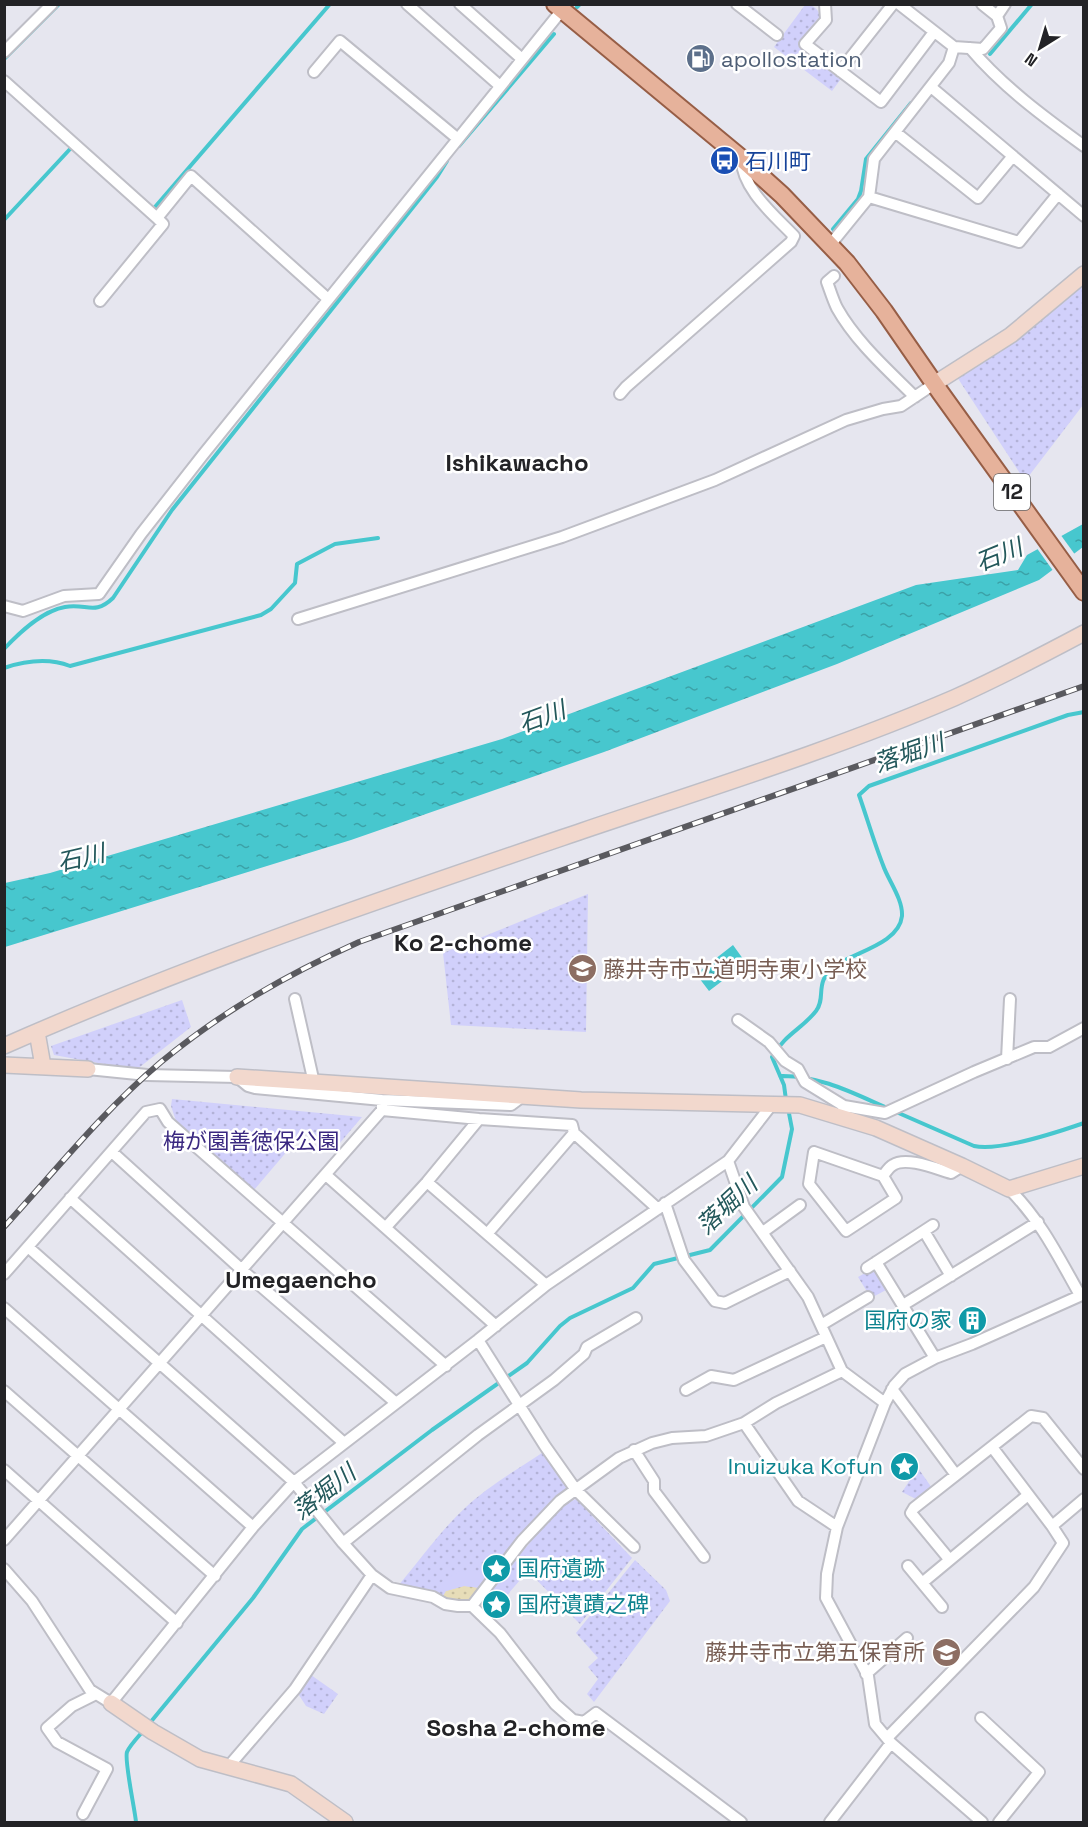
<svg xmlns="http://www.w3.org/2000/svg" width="1088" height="1827" font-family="'Space Grotesk','Noto Sans JP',sans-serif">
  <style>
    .grass { fill: url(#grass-dots) }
    .sand { fill: url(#sand-dots) }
    .garden { fill: #d1d0fb }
    .water { fill: url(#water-ripples) }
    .pier { fill: #e6e6ef }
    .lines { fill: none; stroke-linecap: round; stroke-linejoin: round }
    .stream { stroke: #47c7ce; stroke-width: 4 }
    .street-casing { stroke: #bebec6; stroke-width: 14 }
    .secondary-casing { stroke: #bebec6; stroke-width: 18 }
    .primary-casing { stroke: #975e46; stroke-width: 20 }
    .street { stroke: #fff; stroke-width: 10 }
    .secondary { stroke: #f2d8cd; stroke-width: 15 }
    .primary { stroke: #e6b29b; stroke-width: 16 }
    .rail-casing { stroke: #5a5a5f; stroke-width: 6 }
    .rail { stroke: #fff; stroke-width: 4; stroke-dasharray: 11; stroke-linecap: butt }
    .labels { text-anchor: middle; stroke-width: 5; stroke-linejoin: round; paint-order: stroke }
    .shield { fill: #fff; stroke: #656567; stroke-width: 1.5 }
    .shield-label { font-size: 21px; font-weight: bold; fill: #232326 }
    .service-label { font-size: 22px; fill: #4e5e75; stroke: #fff; text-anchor: start }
    .transit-label { font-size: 22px; fill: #164399; stroke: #fff; text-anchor: start }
    .education-label { font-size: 22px; fill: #785e54; stroke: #fff; text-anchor: start }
    .park-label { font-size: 22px; fill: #3a2880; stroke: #fff }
    .culture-label { font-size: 22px; fill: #0d838f; stroke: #fff; text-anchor: end }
    .neighbourhood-label { font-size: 24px; font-weight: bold; fill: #232326; stroke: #fff }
    .water-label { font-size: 24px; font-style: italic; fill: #23585b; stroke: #fff }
  </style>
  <defs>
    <pattern id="grass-dots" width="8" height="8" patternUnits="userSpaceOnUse" patternTransform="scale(1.5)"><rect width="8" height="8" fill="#d1d0fb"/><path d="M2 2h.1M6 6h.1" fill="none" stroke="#b3b2d7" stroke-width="1.8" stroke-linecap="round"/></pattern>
    <pattern id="sand-dots" width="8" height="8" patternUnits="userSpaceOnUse" patternTransform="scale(1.5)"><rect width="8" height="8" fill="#e7ddb8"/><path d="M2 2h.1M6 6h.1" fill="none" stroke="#c6bd9e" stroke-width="1.8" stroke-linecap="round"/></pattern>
    <pattern id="water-ripples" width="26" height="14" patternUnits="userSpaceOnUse" patternTransform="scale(1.5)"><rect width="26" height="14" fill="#47c7ce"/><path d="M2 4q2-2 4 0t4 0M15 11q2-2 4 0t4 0" fill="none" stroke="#3ba1a7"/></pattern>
  </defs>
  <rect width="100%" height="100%" fill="#e6e6ef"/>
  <path class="grass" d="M805 5C813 5 818 8 820 16L799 43 843 76 832 91 774 47Z
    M1083 281V405L1025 481 957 377Z
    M588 894 586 1032 451 1025 443 953Z
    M182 1000 191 1027 136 1070 54 1055 51 1046Z
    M172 1099 362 1117 333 1151 306 1129 254 1190 176 1121 171 1106Z
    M874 1268 886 1290 871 1298 858 1277Z
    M545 1451 571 1488 472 1600 455 1602 398 1586C420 1560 440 1531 465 1508 488 1486 518 1469 545 1451Z
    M918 1468 932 1488 918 1500 902 1492Z
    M576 1499 632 1558 580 1624 516 1559 561 1506Z
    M513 1558 527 1572 489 1616 477 1605Z
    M635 1560 666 1590 670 1601 594 1702 587 1694 598 1679 588 1667 598 1658 576 1633Z
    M311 1675 338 1694 324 1714 306 1706 297 1692Z"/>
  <path class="sand" d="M464 1586 481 1588 472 1600 455 1601 443 1596 446 1591Z
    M487 1592 499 1605 489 1616 477 1605Z"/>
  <path class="garden" d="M472 1570 492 1574 481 1588 464 1586 446 1591 440 1583 458 1572Z
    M498 1578 510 1592 499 1605 487 1592Z"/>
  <path class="water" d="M1083 524V547L1039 580 837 664 604 752 351 840 5 947V883L50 873 502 739 916 585 1018 570 1027 555Z
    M733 945 746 963 709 991 696 974Z"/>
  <path class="pier" d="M1060 534 1076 556 1054 572 1036 547Z"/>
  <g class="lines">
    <path class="stream" d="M577 7 580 4
      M990 54 1032 4
      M4 59 59 4
      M459 146 554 34
      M155 207 330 4
      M4 220 71 148 73 149
      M833 229 858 199 861 191 866 159 911 103
      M4 649C20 632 42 611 65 607 87 603 94 616 113 598L172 510 437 177 447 161
      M4 668C25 661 49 658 70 666L261 615 271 609 295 583 297 564 335 544 378 538
      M780 1076C819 1075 853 1093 887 1108
      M786 1100 784 1085 772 1057C785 1034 802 1029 816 1011 827 996 813 983 835 966 854 952 899 944 902 916 903 899 888 880 883 865 874 842 867 818 859 795L869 786 1068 715 1084 712
      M894 1111 974 1146C999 1152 1058 1132 1084 1123
      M149 1724 253 1598 302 1529 432 1430 527 1363 560 1326 570 1318 633 1288 654 1264 710 1250 782 1177 792 1129 788 1108
      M136 1822C135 1810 124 1760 127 1752 130 1745 139 1736 144 1730"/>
    <defs>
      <path id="street" d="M407 4 500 86
        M460 4 522 59
        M737 4 777 35
        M825 4 826 20 805 44 881 102 934 32
        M899 4 954 47 983 49 1001 28 997 16 1005 4
        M982 4 997 16
        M970 48C1002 86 1044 117 1084 146
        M4 52 52 4
        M840 71 893 4
        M314 72 340 41 458 139
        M4 81 157 218
        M931 87 1084 216
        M895 132 978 198 1013 156
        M869 197 1019 242 1058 194
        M830 245 869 197 874 159 949 63 954 47
        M834 276 827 282C830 290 833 300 837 308 856 342 888 370 915 397
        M100 301 163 224 157 218 191 176 328 299
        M620 394 626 387 791 242 794 236C773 214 743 190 741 158
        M4 606 23 611 64 596 99 594 141 534 202 456 562 10
        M298 619 562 537 715 480 846 420 883 409 901 406 934 384
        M295 999 314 1083
        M738 1020 769 1042 785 1061 798 1069 805 1082 844 1106
        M1007 1059 1010 999
        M88 1069 147 1075 237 1077 248 1086 255 1088 382 1100 511 1105 523 1096
        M382 1105V1110L479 1119 572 1125 574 1133 658 1209
        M841 1117 844 1106 885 1113 974 1072 1034 1047H1049L1084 1028
        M112 1152 242 1270 396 1403
        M814 1152 883 1176 896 1198 846 1231 809 1184Z
        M728 1161 744 1207 808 1297 842 1371 885 1403
        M326 1175 496 1326
        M883 1176C886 1172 889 1167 893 1165 906 1156 937 1169 951 1173L962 1166
        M427 1182 546 1285
        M1009 1189C1040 1219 1059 1258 1080 1295
        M70 1198 344 1443
        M665 1203 684 1260 715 1301 725 1303 790 1271
        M386 1227 427 1182 479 1119
        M924 1231 951 1276
        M763 1232 800 1205
        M487 1234 574 1133
        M28 1247 294 1482 343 1543 372 1575 390 1588 433 1597 445 1604 458 1606H472L500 1633 555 1704 573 1720 584 1722 596 1713 741 1822
        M876 1262 935 1358
        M867 1268 933 1225
        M4 1274 146 1112 160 1109 168 1122 446 1366
        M903 1305 1038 1222
        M4 1308 253 1527
        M821 1325 868 1297
        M478 1340 545 1446 576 1490 634 1547
        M892 1389 956 1475
        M686 1390 711 1376 734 1380 826 1337
        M4 1391 215 1576
        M744 1423 798 1501 837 1527
        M992 1447 1052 1526
        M634 1450 654 1481V1491L704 1557
        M4 1470 177 1623
        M4 1540 382 1110
        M343 1543 478 1435 554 1380 584 1354 587 1347 636 1318
        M949 1559 911 1513 914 1508 1031 1416 1043 1418 1084 1469
        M908 1566 942 1607
        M4 1569 32 1601 90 1690 111 1703 253 1527 294 1482 478 1340 546 1285 728 1161 773 1103
        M922 1583 1028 1495
        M472 1606 522 1541 560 1501 619 1458 652 1443 672 1438 706 1436 744 1423 776 1403 842 1371
        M866 1674 907 1638
        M981 1718 1039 1772 999 1822
        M887 1738 1034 1587 1063 1543 1052 1526 1084 1499
        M228 1767 295 1689 372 1575
        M83 1814 107 1769 57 1742 47 1728 72 1706 96 1694
        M830 1822 891 1743
        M982 1822 891 1743 875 1724 868 1676 826 1598 827 1574 837 1527 885 1403 894 1386 905 1374 935 1358 972 1344 1084 1294"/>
      <path id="secondary" d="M934 384 1011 335 1084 274
        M37 1032 43 1066
        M4 1046C192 963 388 897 582 831 706 789 833 750 954 698 998 678 1041 656 1084 633
        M4 1065 88 1069
        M237 1077 581 1100 800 1105 876 1128 962 1166 1009 1189 1084 1166
        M111 1703 153 1732 200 1759 291 1784 345 1822"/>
      <path id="primary" d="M555 4 741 158 782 195 847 263 884 311 940 392 1084 592"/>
    </defs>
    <use href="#street" class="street-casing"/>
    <use href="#secondary" class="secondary-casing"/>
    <use href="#primary" class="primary-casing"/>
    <use href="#street" class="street"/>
    <use href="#secondary" class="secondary"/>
    <use href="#primary" class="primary"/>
    <defs>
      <path id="rail" d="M4 1227C55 1171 103 1111 161 1062 223 1011 286 975 359 942L1084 686"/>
    </defs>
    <use href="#rail" class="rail-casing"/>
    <use href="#rail" class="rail"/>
  </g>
  <defs>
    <symbol id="fuel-disc" viewBox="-11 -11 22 22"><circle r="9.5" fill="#5c6f8a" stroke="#fff"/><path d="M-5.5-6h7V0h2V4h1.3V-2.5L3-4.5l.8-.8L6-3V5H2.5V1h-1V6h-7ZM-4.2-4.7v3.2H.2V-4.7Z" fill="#fff"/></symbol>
    <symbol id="bus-disc" viewBox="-11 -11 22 22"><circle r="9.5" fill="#1a4fb4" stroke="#fff"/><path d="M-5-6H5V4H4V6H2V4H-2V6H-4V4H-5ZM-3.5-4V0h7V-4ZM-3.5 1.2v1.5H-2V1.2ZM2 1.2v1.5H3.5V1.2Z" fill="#fff"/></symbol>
    <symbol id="school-disc" viewBox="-11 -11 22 22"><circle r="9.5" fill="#8d6e63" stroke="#fff"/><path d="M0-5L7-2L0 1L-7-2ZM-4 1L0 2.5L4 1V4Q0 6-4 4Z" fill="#fff"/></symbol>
    <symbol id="building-disc" viewBox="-11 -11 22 22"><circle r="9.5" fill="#0f9aa8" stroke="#fff"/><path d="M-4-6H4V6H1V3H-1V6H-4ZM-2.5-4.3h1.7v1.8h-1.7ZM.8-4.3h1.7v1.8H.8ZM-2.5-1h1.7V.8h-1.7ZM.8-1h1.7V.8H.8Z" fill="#fff"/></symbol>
    <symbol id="sight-disc" viewBox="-11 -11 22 22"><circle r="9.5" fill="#0f9aa8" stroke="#fff"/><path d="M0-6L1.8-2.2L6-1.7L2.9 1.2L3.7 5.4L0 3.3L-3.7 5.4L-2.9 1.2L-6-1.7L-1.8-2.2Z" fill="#fff"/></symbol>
  </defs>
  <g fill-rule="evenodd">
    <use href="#fuel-disc" x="684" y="42" width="33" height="33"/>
    <use href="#bus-disc" x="708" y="144" width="33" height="33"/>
    <use href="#school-disc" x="566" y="952" width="33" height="33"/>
    <use href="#building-disc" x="956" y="1304" width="33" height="33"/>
    <use href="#sight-disc" x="888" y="1450" width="33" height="33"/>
    <use href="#sight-disc" x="480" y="1552" width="33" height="33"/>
    <use href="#sight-disc" x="480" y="1588" width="33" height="33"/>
    <use href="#school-disc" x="930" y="1636" width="33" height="33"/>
  </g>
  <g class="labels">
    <rect class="shield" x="994" y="474" width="36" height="36" rx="4.5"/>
    <g class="shield-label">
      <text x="1012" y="499">12</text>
    </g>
    <g class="service-label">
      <text x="721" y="67">apollostation</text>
    </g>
    <g class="transit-label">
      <text x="745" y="169">石川町</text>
    </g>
    <g class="education-label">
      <text x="603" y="977">藤井寺市立道明寺東小学校</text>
      <text x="925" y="1660" text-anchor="end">藤井寺市立第五保育所</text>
    </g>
    <g class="park-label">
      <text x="251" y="1149">梅が園善徳保公園</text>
    </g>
    <g class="culture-label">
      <text x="952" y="1328">国府の家</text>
      <text x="883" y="1474">Inuizuka Kofun</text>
      <text x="517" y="1576" text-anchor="start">国府遺跡</text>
      <text x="517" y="1612" text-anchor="start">国府遺蹟之碑</text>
    </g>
    <g class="neighbourhood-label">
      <text x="517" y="471">Ishikawacho</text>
      <text x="463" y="951">Ko 2-chome</text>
      <text x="301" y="1288">Umegaencho</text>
      <text x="516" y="1736">Sosha 2-chome</text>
    </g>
    <g class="water-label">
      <text transform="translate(999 555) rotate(-22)" y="8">石川</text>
      <text transform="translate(542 717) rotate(-20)" y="8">石川</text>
      <text transform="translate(909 753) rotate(-19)" y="8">落堀川</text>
      <text transform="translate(81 858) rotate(-13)" y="8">石川</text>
      <text transform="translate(727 1205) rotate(-43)" y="8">落堀川</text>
      <text transform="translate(324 1492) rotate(-38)" y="8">落堀川</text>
    </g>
  </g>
  <rect width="1088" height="1827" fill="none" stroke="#232326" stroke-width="12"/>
  <g transform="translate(1040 48) rotate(217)" stroke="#ffffff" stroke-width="4.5" paint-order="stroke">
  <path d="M0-4.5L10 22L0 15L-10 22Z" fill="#232326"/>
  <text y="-9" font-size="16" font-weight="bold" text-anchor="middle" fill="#232326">N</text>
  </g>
</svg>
